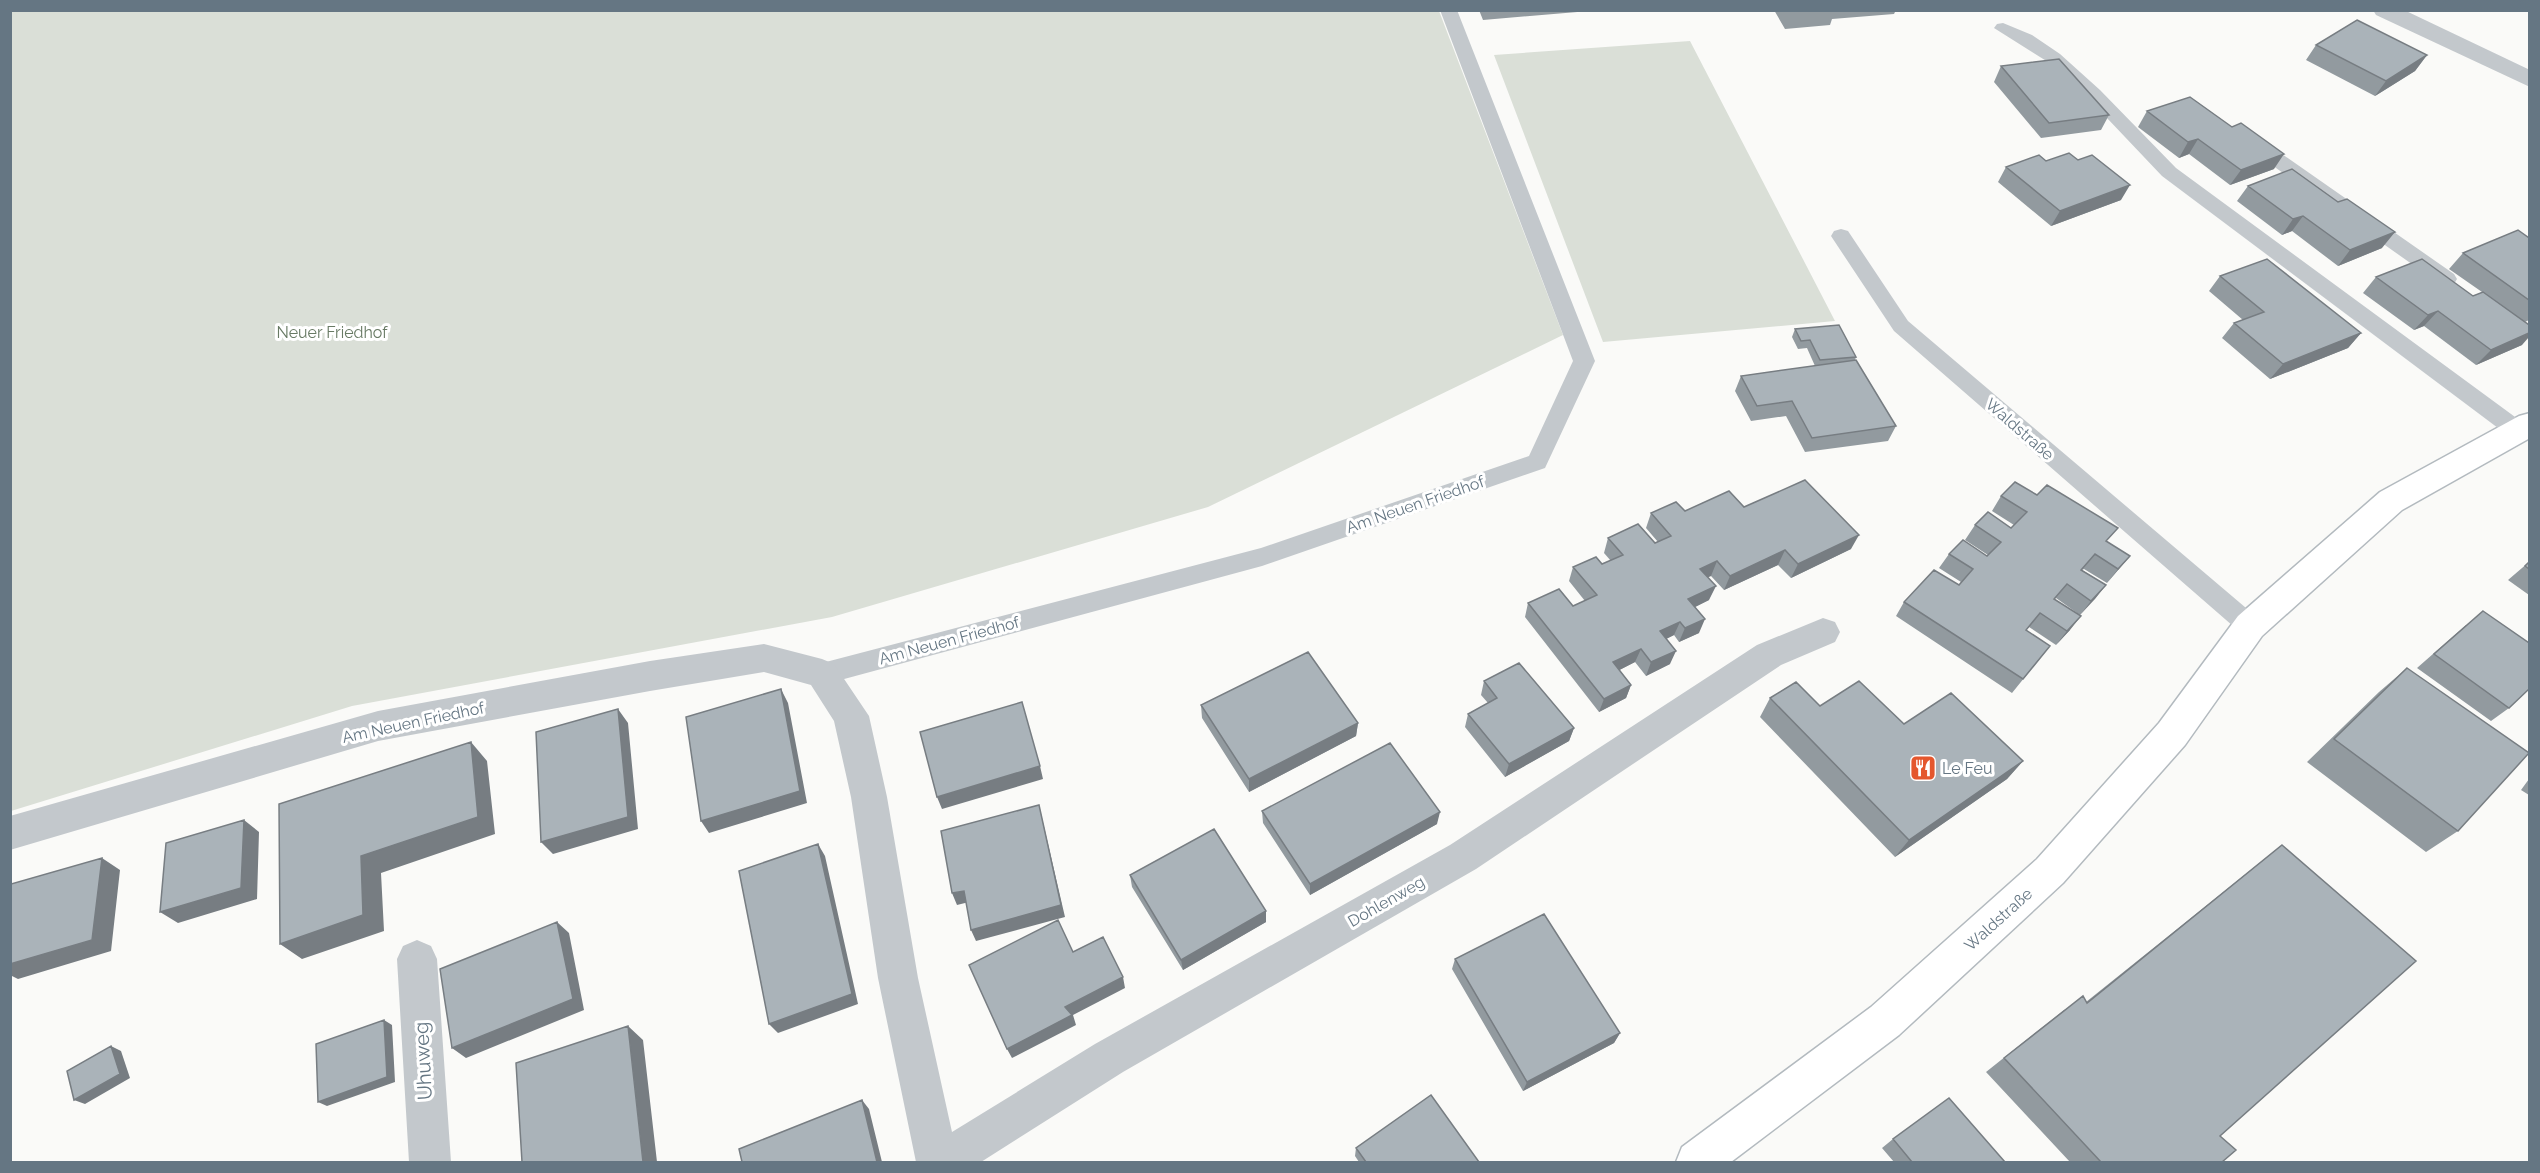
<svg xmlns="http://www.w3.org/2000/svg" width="2540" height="1173" font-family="Raleway,sans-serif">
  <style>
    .green { fill: #dadfd7 }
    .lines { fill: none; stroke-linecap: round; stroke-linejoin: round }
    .secondary-casing { stroke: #b3babf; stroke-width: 3 }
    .lane { fill: #c3c8cc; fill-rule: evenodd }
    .street { fill: #c3c8cc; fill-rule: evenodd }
    .secondary { fill: #fff; fill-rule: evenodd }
    .wall { fill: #929a9f }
    .shaded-wall { fill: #777d82 }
    .building { fill: #aab3b9; stroke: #777d82; stroke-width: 1.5 }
    .labels { text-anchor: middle; stroke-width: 6; stroke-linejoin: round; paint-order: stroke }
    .park-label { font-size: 16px; fill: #687a64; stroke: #fff }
    .street-label { font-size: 16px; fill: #657683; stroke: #fff }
    .poi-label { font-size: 16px; fill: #657683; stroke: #fff; text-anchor: start }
    .near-street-label { font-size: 20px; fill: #657683; stroke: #fff }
  </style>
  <rect width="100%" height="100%" fill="#fafaf8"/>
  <path class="green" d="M10 11H1439L1563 335 1208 507 832 617 352 706 11 811Z
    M1690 41 1835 321 1603 342 1494 55Z"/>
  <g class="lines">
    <defs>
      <path id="secondary" d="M2530 413V438L2402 510 2262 636 2185 745 2063 883 1899 1035 1731 1162H1676L1682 1147 1871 1007 2037 859 2159 723 2238 616 2380 492 2519 416Z"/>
    </defs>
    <use href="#secondary" class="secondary-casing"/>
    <path class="lane" d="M1440 10H1457L1595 361 1545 468 1262 566 822 685 813 681 809 674 813 667 822 663 1261 548 1529 456 1573 361Z
      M2003 23 2032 35 2060 54 2100 90 2176 168 2526 425 2529 431 2526 437 2518 439 2510 437 2162 176 2088 98 2048 62 1994 28 1997 24Z
      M2252 136 2259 138 2454 274 2457 279 2454 284 2447 286 2440 284 2245 146 2243 142 2245 138Z
      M1841 229 1848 231 1908 321 2259 619 2262 626 2259 633 2250 636 2241 633 1894 331 1831 236 1834 231Z"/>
    <path class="street" d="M2373 10H2404L2530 70V87L2376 15Z
      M1823 618 1835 622 1840 632 1835 642 1781 665 1476 869 1123 1072 981 1162H916L878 978 851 797 834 721 811 685 764 672 650 691 378 741 10 850V816L378 711 650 661 764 644 822 659 834 664 869 716 887 797 918 978 952 1132 1095 1044 1450 845 1757 645Z
      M417 940 431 946 437 959 451 1162H409L397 959 403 946Z"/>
    <use href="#secondary" class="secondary"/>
  </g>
  <path class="wall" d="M1479 10H1601L1483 20Z
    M1774 10H1896L1894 14 1832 19 1830 25 1785 29Z
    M2316 45 2427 55 2415 71 2375 96 2306 60Z
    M2001 66 2109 115 2101 130 2041 138 1994 82Z
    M2147 111 2274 169 2230 185 2189 154 2179 158 2138 127Z
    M2046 161 2121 200 2051 226 1998 182 2006 167Z
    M2248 186 2382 248 2338 266 2292 231 2282 235 2237 201Z
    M2529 238V320L2525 322 2522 345 2476 365 2424 326 2414 330 2363 293 2376 277 2473 296 2482 292 2449 269 2463 253Z
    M2220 276 2361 333 2348 348 2270 379 2222 338 2234 323 2243 320 2209 291Z
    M1795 329 1856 357 1855 360 1896 426 1888 441 1805 452 1786 416 1751 421 1735 391 1741 376 1815 366 1807 348 1798 349 1792 337Z
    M2001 496 2107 542 2130 556 2107 583 2084 569 2082 570 2106 585 2080 615 2056 598 2055 599 2070 630 2056 645 2029 627 2026 630 2050 646 2012 693 1896 616 1904 602 1959 585 1961 582 1939 568 1949 554 1987 556 1988 555 1965 540 1975 525 2011 528 2014 525 1992 511Z
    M1744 507 1851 549 1791 578 1778 565 1724 590 1711 576 1707 577 1709 600 1695 607 1699 633 1679 642 1674 635 1666 639 1670 664 1646 676 1635 662 1619 670 1631 685 1626 698 1599 712 1525 617 1528 603 1573 606 1585 601 1569 581 1573 567 1602 564 1611 561 1604 553 1608 538 1655 543 1658 542 1646 528 1651 513Z
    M2529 562V595L2508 580Z
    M2466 625 2509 708 2491 721 2417 668Z
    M2407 668 2458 831 2426 852 2307 762 2379 692Z
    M1484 681 1574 728 1569 741 1505 777 1465 727 1468 714 1488 703 1481 695Z
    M1770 698 1820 706 2023 761 2007 779 1895 857 1760 717Z
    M1201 705 1358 723 1356 736 1249 792 1202 718Z
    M2529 779V795L2521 790Z
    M1262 811 1437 824 1310 895 1263 823Z
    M2282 845 2220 1136 2222 1162H2070L1986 1072 2064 1010 2086 1002Z
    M1130 875 1266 922 1183 970 1132 887Z
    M1455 959 1620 1033 1614 1043 1523 1091 1452 969Z
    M1893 1139 2005 1162H1894L1882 1148Z
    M1356 1148 1479 1162H1359L1355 1156Z"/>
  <path class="shaded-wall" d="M2427 55 2415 71 2375 96 2386 81Z
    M2198 139 2189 154 2179 158 2188 142Z
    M2284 154 2274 169 2230 185 2241 170Z
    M2130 185 2121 200 2051 226 2060 211Z
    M2303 216 2292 231 2282 235 2293 219Z
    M2395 232 2382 248 2338 266 2350 250Z
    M2438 311 2424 326 2414 330 2428 315Z
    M2361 333 2348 348 2270 379 2283 364Z
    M2529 333V337L2522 345 2476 365 2491 350Z
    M1859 535 1851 549 1791 578 1798 564Z
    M1785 550 1778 565 1724 590 1730 576Z
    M2130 556 2118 570 2107 583 2118 569Z
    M1717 561 1711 576 1694 583 1700 569Z
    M2106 585 2095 599 2080 615 2091 601Z
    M1716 586 1709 600 1683 613 1688 599Z
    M2081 616 2070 630 2056 645 2067 631Z
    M1705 619 1699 633 1679 642 1685 628Z
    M1680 622 1674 635 1654 645 1660 631Z
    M1641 649 1635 662 1608 676 1613 662Z
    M1676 651 1670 664 1646 676 1651 662Z
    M1631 685 1626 698 1599 712 1604 699Z
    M781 689 788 703 807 803 709 833 701 821Z
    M618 709 628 723 638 829 553 854 541 842Z
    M1358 723 1356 736 1249 792V779Z
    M1574 728 1569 741 1505 777 1509 764Z
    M471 742 487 761 495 834 381 873 384 931 302 959 280 944 361 856Z
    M2023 761 2007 779 1895 857 1909 840Z
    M1040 766 1043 779 942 809 937 797Z
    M1039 805 1065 917 976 941 971 930Z
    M1440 812 1437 824 1310 895V884Z
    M244 820 259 832 257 899 178 923 160 912Z
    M818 844 825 856 858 1004 778 1033 769 1024Z
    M102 858 120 870 111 951 18 979 10 975V964Z
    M964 891 969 902 957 905 952 893Z
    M1266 911V922L1183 970 1181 960Z
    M557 922 569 933 584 1010 466 1058 452 1048Z
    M1123 977 1125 988 1073 1015 1076 1025 1012 1058 1007 1049 1065 1007Z
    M384 1020 392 1025 395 1082 327 1106 318 1102Z
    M628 1026 643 1040 657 1162H643Z
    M1620 1033 1614 1043 1523 1091 1527 1082Z
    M111 1046 121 1051 130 1078 85 1104 74 1100Z
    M862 1100 869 1109 882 1162H877Z"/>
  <path class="building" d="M2357 20 2427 55 2386 81 2316 45Z
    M2059 59 2109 115 2049 123 2001 66Z
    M2190 97 2232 127 2241 123 2284 154 2241 170 2198 139 2188 142 2147 111Z
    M2069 153 2078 160 2092 155 2130 185 2060 211 2006 167 2039 155 2046 161Z
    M2292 169 2338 202 2347 199 2395 232 2350 250 2303 216 2293 219 2248 186Z
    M2518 230 2529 238V300L2463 253Z
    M2267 259 2361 333 2283 364 2234 323 2264 312 2220 276Z
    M2422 259 2473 296 2483 292 2529 325V333L2491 350 2438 311 2428 315 2376 277Z
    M1839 325 1856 357 1820 360 1810 340 1801 341 1795 329Z
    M1856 360 1896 426 1812 438 1792 401 1757 406 1741 376Z
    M1805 480 1859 535 1798 564 1785 550 1730 576 1717 561 1700 569 1716 586 1688 599 1705 619 1685 628 1680 622 1660 631 1676 651 1651 662 1641 649 1613 662 1631 685 1604 699 1528 603 1559 589 1573 606 1597 595 1573 567 1596 557 1602 564 1623 555 1608 538 1638 524 1655 543 1671 536 1651 513 1676 502 1685 511 1729 491 1744 507Z
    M2015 482 2037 495 2047 485 2118 528 2106 541 2130 556 2118 569 2095 554 2081 570 2106 585 2091 601 2067 584 2054 599 2081 616 2067 631 2040 613 2026 630 2050 646 2023 679 1904 602 1934 570 1959 585 1973 569 1949 554 1963 540 1987 556 2001 542 1975 525 1988 512 2011 528 2027 512 2001 496Z
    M2529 562V569L2525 566Z
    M2483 611 2529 643V689L2509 708 2434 654Z
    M1308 652 1358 723 1249 779 1201 705Z
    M1519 663 1574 728 1509 764 1468 714 1497 698 1484 681Z
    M2407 668 2529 753 2458 831 2334 739Z
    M1859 681 1904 724 1951 693 2023 761 1909 840 1770 698 1796 682 1820 706Z
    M781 689 800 791 701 821 686 717Z
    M1022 702 1040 766 937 797 920 732Z
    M618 709 628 817 541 842 536 732Z
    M471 742 478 817 361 856 363 915 280 944 279 804Z
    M1390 743 1440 812 1310 884 1262 811Z
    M1039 805 1061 905 971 930 964 891 952 893 941 831Z
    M244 820 241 888 160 912 166 843Z
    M1214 829 1266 911 1181 960 1130 875Z
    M818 844 852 994 769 1024 739 871Z
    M2282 845 2416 961 2220 1136 2236 1150 2222 1162H2101L2004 1058 2083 996 2087 1003Z
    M102 858 92 940 10 964 11 884Z
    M1544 914 1620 1033 1527 1082 1455 959Z
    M1058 920 1073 952 1103 937 1123 977 1065 1007 1072 1015 1007 1049 969 965Z
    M557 922 573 999 452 1048 440 969Z
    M384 1020 387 1077 318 1102 316 1044Z
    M628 1026 643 1162H522L516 1063Z
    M111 1046 120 1074 74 1100 67 1071Z
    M1431 1095 1479 1162H1366L1356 1148Z
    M1949 1098 2005 1162H1912L1893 1139Z
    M862 1100 877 1162H742L739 1149Z"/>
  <defs>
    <symbol id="restaurant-square" viewBox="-11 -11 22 22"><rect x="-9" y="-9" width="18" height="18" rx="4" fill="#e4572e" stroke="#fff"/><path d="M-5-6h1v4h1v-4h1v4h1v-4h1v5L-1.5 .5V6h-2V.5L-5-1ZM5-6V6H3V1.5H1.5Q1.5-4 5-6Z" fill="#fff"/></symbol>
  </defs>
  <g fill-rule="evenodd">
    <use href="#restaurant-square" x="1908" y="753" width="30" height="30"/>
  </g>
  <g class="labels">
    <g class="park-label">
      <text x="332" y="338">Neuer Friedhof</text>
    </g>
    <g class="street-label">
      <text transform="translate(2020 429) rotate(41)" y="6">Waldstraße</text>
      <text transform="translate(1415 504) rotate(-19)" y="6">Am Neuen Friedhof</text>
      <text transform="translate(949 640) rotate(-15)" y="6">Am Neuen Friedhof</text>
      <text transform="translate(413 722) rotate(-12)" y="6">Am Neuen Friedhof</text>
      <text transform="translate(1386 901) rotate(-30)" y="6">Dohlenweg</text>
      <text transform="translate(1998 919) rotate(-42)" y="6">Waldstraße</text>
    </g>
    <g class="poi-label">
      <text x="1942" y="774">Le Feu</text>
    </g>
    <g class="near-street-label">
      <text transform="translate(423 1061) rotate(-93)" y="7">Uhuweg</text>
    </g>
  </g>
  <rect width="2540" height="1173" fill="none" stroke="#657683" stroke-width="24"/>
</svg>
